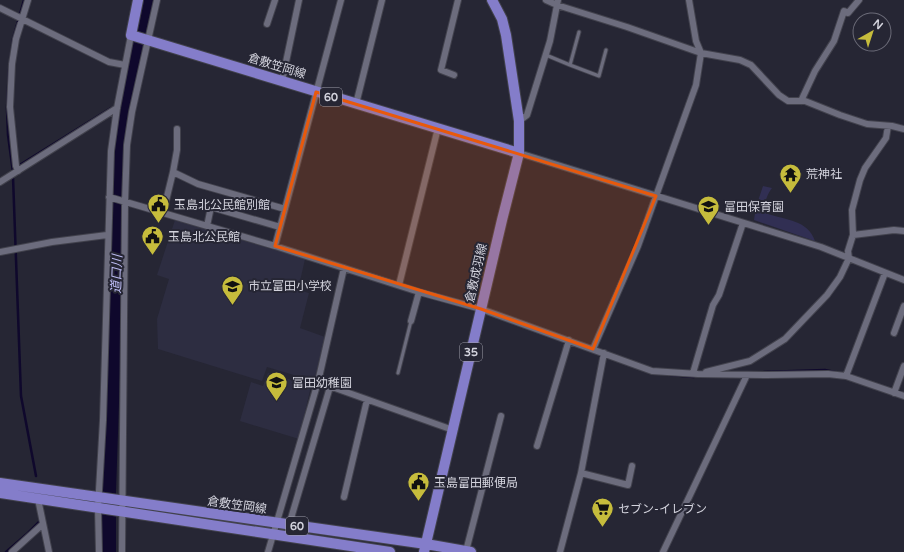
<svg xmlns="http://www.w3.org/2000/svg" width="904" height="552" font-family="'Varela Round','Noto Sans JP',sans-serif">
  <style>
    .built { fill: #2d2d41 }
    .green { fill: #312f53 }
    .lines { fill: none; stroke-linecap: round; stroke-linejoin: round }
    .stream { stroke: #0f082c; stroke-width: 2.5 }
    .river { stroke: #0f082c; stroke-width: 14 }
    .service-casing { stroke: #42424d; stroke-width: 5 }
    .minor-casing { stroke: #42424d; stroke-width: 8 }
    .primary-casing { stroke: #42424d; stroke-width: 12 }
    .service { stroke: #6c6c7d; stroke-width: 3 }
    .minor { stroke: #6c6c7d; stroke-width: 6 }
    .primary { stroke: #847dca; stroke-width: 10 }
    .marked { fill: #e8590c; fill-opacity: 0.2; stroke: #e8590c; stroke-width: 3; stroke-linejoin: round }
    .labels { text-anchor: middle; stroke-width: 4; stroke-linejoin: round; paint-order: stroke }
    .shield { fill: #262634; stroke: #9f9faa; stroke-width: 1 }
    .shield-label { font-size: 11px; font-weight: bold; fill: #d3d3dd }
    .street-label { font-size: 12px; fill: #d3d3dd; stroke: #262634 }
    .poi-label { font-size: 12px; fill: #d3d3dd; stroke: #262634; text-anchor: start }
    .water-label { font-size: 13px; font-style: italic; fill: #bdbcf4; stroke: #262634 }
  </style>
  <rect width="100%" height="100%" fill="#262634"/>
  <path class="built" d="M175 220 305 259 298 290 309 293 300 328 325 337 314 381 267 367 262 381 158 349 157 319 169 279 157 275Z
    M268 373 311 386 299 439 240 421 251 382 263 386Z"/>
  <path class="green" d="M763 186 772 188C767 195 762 205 768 214 786 220 808 220 815 241L754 220 756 207Z"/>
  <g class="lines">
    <path class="stream" d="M10 62 13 39 24 0
      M9 69 7 108 8 135 13 172
      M121 103 127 105
      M18 166 111 108
      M13 177 21 396 36 476
      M764 372 825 370 835 372
      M670 375 694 377
      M6 552 28 533 41 520"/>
    <path class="river" d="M109 552V492L118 223 116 177 127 105 137 48 149 0"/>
    <defs>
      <path id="service" d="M546 55 570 65 579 32
        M570 65 599 76 606 50
        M398 373 411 321"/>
      <path id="minor" d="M546 0 557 5 627 27 701 53 740 60 751 65 779 95 788 101H805L840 115 867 124 892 126 904 129
        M0 8 109 62 125 65
        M267 24 275 0
        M454 75 441 70 458 0
        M282 81 299 0
        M801 101 815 71 834 41 844 11 848 13 859 0
        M356 104 382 0
        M519 121 527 115 550 41 558 0
        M519 153 821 247 904 280
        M18 171 16 166 10 107 12 64 16 39 28 0
        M173 172 177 150V129
        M0 182 117 108
        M109 197 275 246 419 292 481 309 652 371 698 374 767 375 828 374 846 376 904 396
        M163 213 173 172 198 184 285 209
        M207 226 211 207 280 227
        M853 235 894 230 904 231
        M275 246 341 0
        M0 252 52 242 107 235
        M399 285 438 128
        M411 321 419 292
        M894 333 904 306
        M593 349 638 246 696 85 701 53 696 41 689 0
        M706 372 750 361 785 339 827 295 840 277 849 258 848 251 853 235 852 210 860 180 865 168 886 138 888 126
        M693 373 713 305 719 295 743 223
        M846 376 885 273
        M318 382 453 430
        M894 393 904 366
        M537 446 569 340
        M581 473 628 485 632 466
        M344 497 367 400
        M38 499 49 552
        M289 525 330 387
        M466 551 501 416
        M12 552 43 524
        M99 552 98 508 103 420 111 151 117 108 131 35
        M122 552 125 202 127 145 132 112 157 0
        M268 552 318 382 344 268
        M560 552 581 473 604 353
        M663 552 747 375"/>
      <path id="primary" d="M138 0 131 35 519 153
        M0 483 426 544 471 552
        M0 493 390 552
        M424 552 502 220 519 153V121L506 35 502 19 492 0"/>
    </defs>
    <use href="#service" class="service-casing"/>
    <use href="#minor" class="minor-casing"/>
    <use href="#primary" class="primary-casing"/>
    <use href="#service" class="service"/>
    <use href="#minor" class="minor"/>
    <use href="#primary" class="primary"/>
  </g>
  <path class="marked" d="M316 92 656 196 593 349 481 309 275 246Z"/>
  <defs>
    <symbol id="temple-pin" viewBox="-11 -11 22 30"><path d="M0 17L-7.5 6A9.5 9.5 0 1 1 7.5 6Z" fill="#c6bc3c" stroke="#262634"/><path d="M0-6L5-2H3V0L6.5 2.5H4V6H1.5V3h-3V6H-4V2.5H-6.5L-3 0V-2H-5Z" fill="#111"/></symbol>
    <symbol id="civic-pin" viewBox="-11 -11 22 30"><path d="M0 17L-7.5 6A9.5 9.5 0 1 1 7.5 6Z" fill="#c6bc3c" stroke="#262634"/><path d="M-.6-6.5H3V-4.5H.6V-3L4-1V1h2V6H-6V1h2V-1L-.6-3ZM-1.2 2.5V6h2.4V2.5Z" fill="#111"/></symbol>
    <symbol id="school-pin" viewBox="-11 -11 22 30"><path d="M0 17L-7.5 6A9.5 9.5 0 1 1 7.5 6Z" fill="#c6bc3c" stroke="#262634"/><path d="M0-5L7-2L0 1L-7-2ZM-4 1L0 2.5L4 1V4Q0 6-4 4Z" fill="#111"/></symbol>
    <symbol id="supermarket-pin" viewBox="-11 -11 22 30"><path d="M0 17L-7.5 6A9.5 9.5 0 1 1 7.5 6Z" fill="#c6bc3c" stroke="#262634"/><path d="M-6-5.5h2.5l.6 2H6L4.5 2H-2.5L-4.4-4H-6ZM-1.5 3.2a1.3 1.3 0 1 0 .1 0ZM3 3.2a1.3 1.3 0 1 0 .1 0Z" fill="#111"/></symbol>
  </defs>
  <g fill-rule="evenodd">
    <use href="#temple-pin" x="778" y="162" width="25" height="34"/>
    <use href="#civic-pin" x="146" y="192" width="25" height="34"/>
    <use href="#school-pin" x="696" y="194" width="25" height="34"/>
    <use href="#civic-pin" x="140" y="224" width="25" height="34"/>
    <use href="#school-pin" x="220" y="274" width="25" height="34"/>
    <use href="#school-pin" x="264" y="370" width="25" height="34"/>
    <use href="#civic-pin" x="406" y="470" width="25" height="34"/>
    <use href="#supermarket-pin" x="590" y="496" width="25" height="34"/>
  </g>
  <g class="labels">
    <g class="shield">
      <rect x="320" y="88" width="22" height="18" rx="3"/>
      <rect x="460" y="343" width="22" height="18" rx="3"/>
      <rect x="286" y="517" width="22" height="18" rx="3"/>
    </g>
    <g class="shield-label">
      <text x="331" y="101">60</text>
      <text x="471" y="356">35</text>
      <text x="297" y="530">60</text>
    </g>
    <g class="street-label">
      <text transform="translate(277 66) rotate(17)" y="4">倉敷笠岡線</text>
      <text transform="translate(476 273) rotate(-77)" y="4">倉敷成羽線</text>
      <text transform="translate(237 505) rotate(8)" y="4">倉敷笠岡線</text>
    </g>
    <g class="poi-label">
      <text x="806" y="178">荒神社</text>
      <text x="174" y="209">玉島北公民館別館</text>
      <text x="724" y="211">富田保育園</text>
      <text x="168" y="241">玉島北公民館</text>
      <text x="248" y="290">市立富田小学校</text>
      <text x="292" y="387">富田幼稚園</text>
      <text x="434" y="487">玉島富田郵便局</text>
      <text x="618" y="513">セブン-イレブン</text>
    </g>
    <g class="water-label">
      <text transform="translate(116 274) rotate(-88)" y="5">道口川</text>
    </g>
  </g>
  <g transform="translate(872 32) rotate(39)"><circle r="19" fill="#262634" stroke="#6b6b78"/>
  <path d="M0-3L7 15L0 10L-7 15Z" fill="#c6bc3c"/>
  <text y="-6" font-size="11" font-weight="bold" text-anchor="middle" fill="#d3d3dd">N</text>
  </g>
</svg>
